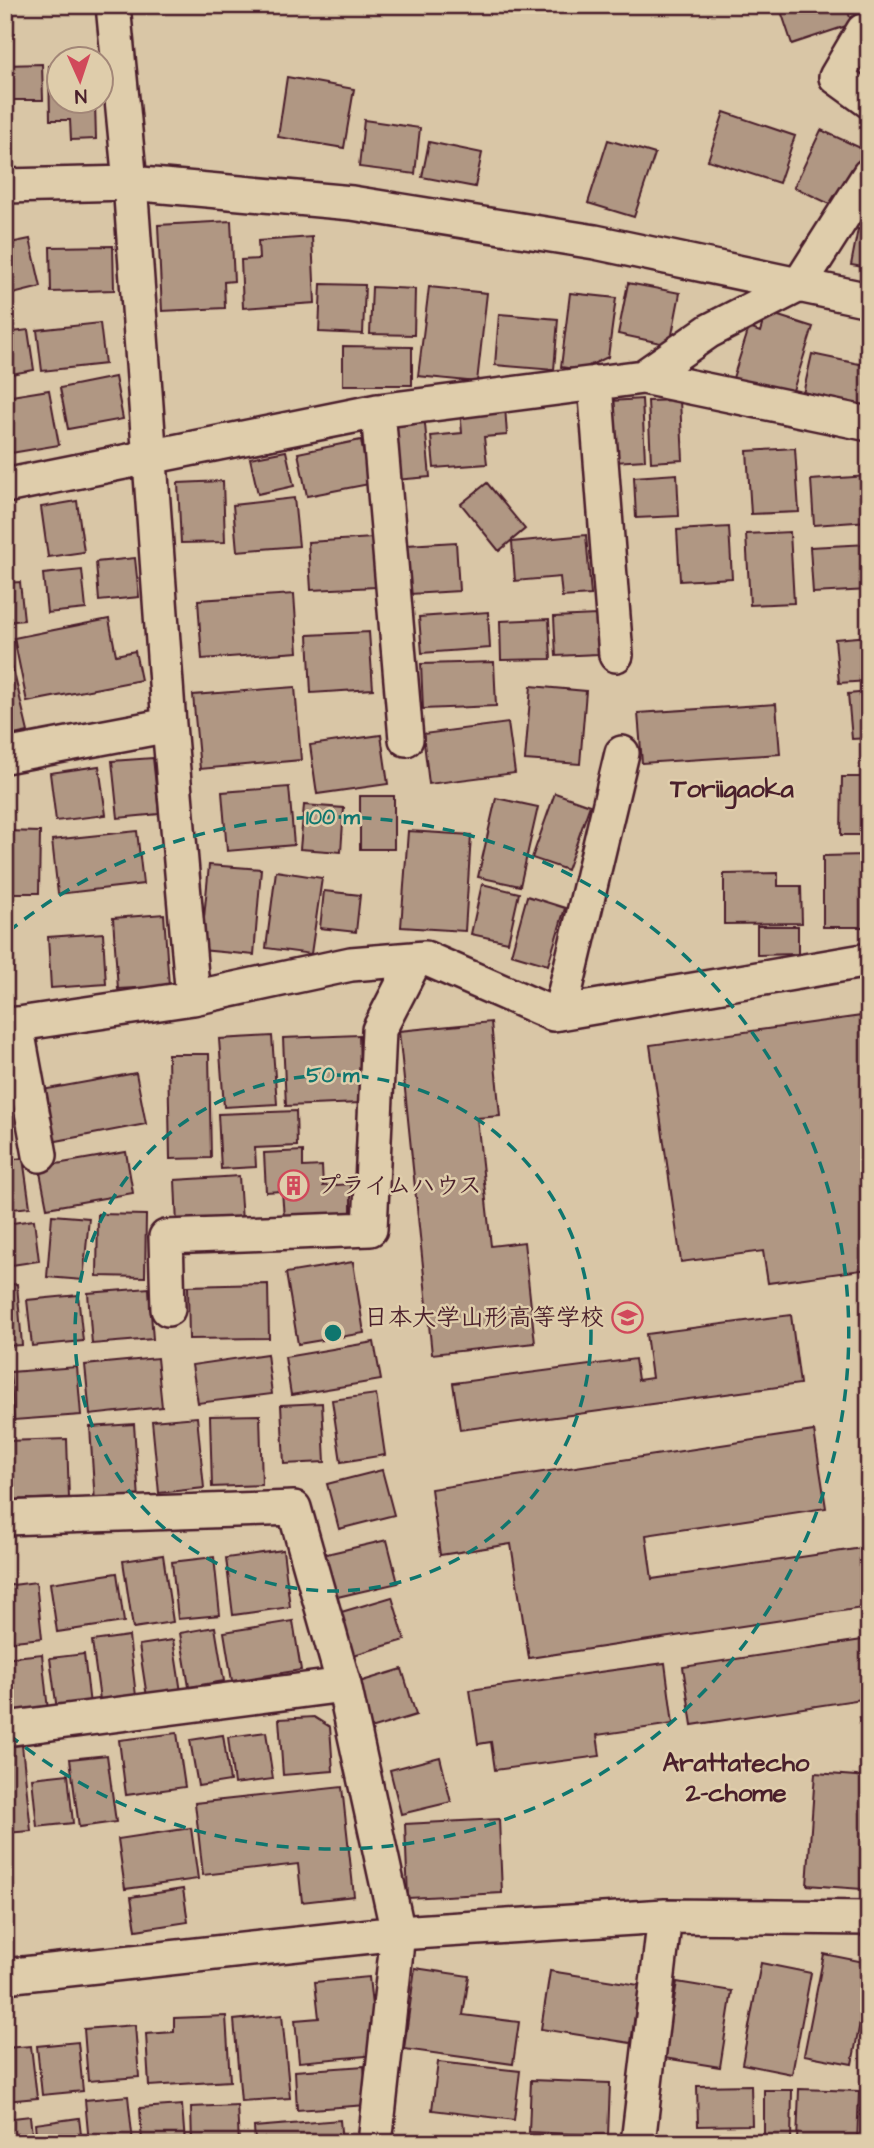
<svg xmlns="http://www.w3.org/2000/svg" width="874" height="2148" font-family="'Architects Daughter','Klee One',sans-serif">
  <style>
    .building { fill: #b09783; stroke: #4a1f2b; stroke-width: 2 }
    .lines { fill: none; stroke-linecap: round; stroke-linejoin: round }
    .minor-casing { stroke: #4a1f2b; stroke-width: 38 }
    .minor { stroke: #dfcdab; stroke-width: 33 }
    .ring { fill: none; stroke: #0f766e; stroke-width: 3.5; stroke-dasharray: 12 9 }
    .labels { text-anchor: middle; stroke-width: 5; stroke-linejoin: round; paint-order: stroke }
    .poi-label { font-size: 24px; font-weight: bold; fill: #4a1f2b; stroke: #dfcdab; text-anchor: start }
    .neighbourhood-label { font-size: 26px; font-weight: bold; fill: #4a1f2b; stroke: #dfcdab }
    .centre { fill: #0f766e; stroke: #dfcdab; stroke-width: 3.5 }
    .ring-label { font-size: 21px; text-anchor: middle; font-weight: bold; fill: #0f766e; stroke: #dfcdab; stroke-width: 5; stroke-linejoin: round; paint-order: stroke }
  </style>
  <rect width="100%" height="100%" fill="#d9c6a6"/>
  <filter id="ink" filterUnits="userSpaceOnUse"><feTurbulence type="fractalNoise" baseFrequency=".0143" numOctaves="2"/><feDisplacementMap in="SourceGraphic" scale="14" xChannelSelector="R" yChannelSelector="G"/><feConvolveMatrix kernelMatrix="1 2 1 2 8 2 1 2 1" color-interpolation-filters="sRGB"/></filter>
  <g filter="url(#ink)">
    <path class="building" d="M779 5H846L852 24 792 44Z
      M42 64 43 100H5V65Z
      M60 65V102H95L96 139 71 140 70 120H50L49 66Z
      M287 77 354 89 344 148 278 137Z
      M724 112 795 136 779 183 708 160Z
      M364 120 420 128 415 174 359 167Z
      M821 130 865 150 838 208 794 187Z
      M608 140 655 154 634 217 588 203Z
      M429 142 482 153 475 187 422 177Z
      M231 221 234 281 224 282 225 308 162 311 158 225Z
      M858 229 869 231V268L851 265Z
      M312 237 315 303 243 308 241 260 259 259 258 241Z
      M30 239 41 287 5 296V244Z
      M113 246 114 290 51 292 50 247Z
      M628 283 680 293 670 345 618 334Z
      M321 284 365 285 363 334 319 332Z
      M372 287 415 289 414 335 370 334Z
      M429 287 487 293 477 382 418 376Z
      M570 293 616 298 608 357 580 370 561 367Z
      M766 312 813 327 790 400 732 381 749 328 760 332Z
      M499 314 558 319 554 370 495 365Z
      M100 323 105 364 42 371 37 330Z
      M28 330 34 370 5 375V333Z
      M343 346 412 347V385H343Z
      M812 354 869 366V408L803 394Z
      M115 377 123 419 68 429 60 388Z
      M49 390 59 445 5 454V397Z
      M642 399 645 460 614 462 611 401Z
      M680 400 683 460 651 462 648 401Z
      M505 406 507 435 484 437 487 464 434 468 431 436 462 433 460 410Z
      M424 414 430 477 395 480 389 417Z
      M361 440 369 484 307 496 298 453Z
      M795 448 799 512 751 514 747 451Z
      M286 451 294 486 258 494 250 458Z
      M677 474 679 516 636 518 634 477Z
      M868 476 869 521 814 525 811 480Z
      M223 481 225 542 181 543 178 483Z
      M487 483 525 529 499 551 461 504Z
      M294 498 299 546 237 551 233 505Z
      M77 501 84 552 48 557 41 507Z
      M729 527 732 578 680 581 677 530Z
      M790 532 794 603 750 605 746 534Z
      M586 535 591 595 562 597 560 577 515 581 512 542Z
      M373 538 376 587 311 590 308 542Z
      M456 542 459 591 410 594 407 545Z
      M869 544V590L813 593 810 547Z
      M135 558 139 597 99 601 96 562Z
      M82 570 86 609 47 613 43 574Z
      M20 582 24 620 5 622V583Z
      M294 594 298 652 202 659 198 600Z
      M488 612 490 648 422 653 419 617Z
      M596 615 598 654 556 656 554 617Z
      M109 619 116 655 135 651 141 680 27 702 14 638Z
      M549 619 551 659 501 660 500 621Z
      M369 632 373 689 311 693 308 635Z
      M869 636V681L839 683 835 639Z
      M10 656 28 732 5 737V657Z
      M494 662 496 706 423 709 421 664Z
      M531 686 586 691 580 764 525 760Z
      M295 687 301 760 200 769 193 695Z
      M869 692V738L852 739 848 694Z
      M776 704 780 754 642 763 638 713Z
      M508 723 515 773 429 784 423 734Z
      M381 735 388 784 317 794 310 745Z
      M153 758 159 814 118 818 112 761Z
      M99 766 106 815 56 821 50 773Z
      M842 777H869V835H841Z
      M289 787 294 845 227 851 222 792Z
      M555 793 590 805 567 870 532 858Z
      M360 796H394V849H360Z
      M496 798 538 807 520 886 478 877Z
      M304 805 344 808 341 852 300 849Z
      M5 831 40 832 39 893H5Z
      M137 831 143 884 58 894 52 840Z
      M408 831 471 835 465 931 401 927Z
      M866 855V927H823V856Z
      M209 865 261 869 254 955 201 950Z
      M276 871 322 878 311 954 266 948Z
      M778 873V886H801L802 923 724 924V874Z
      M482 884 519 893 508 942 471 934Z
      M324 891 360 895 356 932 320 928Z
      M527 896 565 908 548 965 511 954Z
      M164 914 169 986 118 989 113 918Z
      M757 926H798V954L757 955Z
      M103 933 106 984 51 988 48 937Z
      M869 1015V1269L768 1283 763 1251 681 1262 650 1045Z
      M491 1022 500 1116 477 1118 491 1246 524 1242 535 1343 432 1354 399 1031Z
      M359 1035 361 1103 286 1106 283 1038Z
      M272 1036 277 1104 224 1107 219 1039Z
      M168 1054H209L211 1158 170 1159Z
      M10 1061 19 1117 5 1119V1062Z
      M136 1073 146 1124 51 1142 42 1090Z
      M296 1111 297 1146 255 1148 256 1167 221 1169 218 1114Z
      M303 1151V1167L322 1166 323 1186 351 1184V1215L284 1218 282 1191 266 1192 264 1153Z
      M126 1152 133 1193 47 1208 39 1167Z
      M23 1158 30 1207 5 1210V1160Z
      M239 1176 242 1222 177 1226 175 1180Z
      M98 1214 146 1215 145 1277 97 1276Z
      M52 1215 89 1218 83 1280 47 1277Z
      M34 1220 39 1261 5 1266V1224Z
      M353 1262 364 1333 298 1344 286 1273Z
      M17 1284 22 1345 5 1346V1285Z
      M268 1284 269 1338 189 1339 188 1286Z
      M149 1288 153 1339 92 1344 88 1293Z
      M78 1295 83 1341 32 1346 27 1300Z
      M791 1315 800 1384 460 1430 453 1383 635 1359 638 1380 652 1378 646 1334Z
      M374 1342 381 1380 291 1395 285 1357Z
      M267 1354 272 1394 198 1403 192 1365Z
      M157 1358 162 1407 90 1415 85 1365Z
      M77 1367 81 1415 14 1420 10 1372Z
      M376 1394 385 1455 341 1462 332 1400Z
      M322 1403 325 1462 284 1464 281 1405Z
      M260 1415 262 1485 212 1487 210 1416Z
      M197 1417 204 1488 159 1493 152 1421Z
      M134 1424 139 1500 95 1503 90 1427Z
      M814 1431 826 1508 646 1535 652 1579 869 1547V1607L529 1658 511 1544 440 1555 431 1489Z
      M67 1439 69 1498 5 1500V1441Z
      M382 1470 394 1515 339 1529 327 1484Z
      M387 1540 398 1583 333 1598 322 1555Z
      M283 1550 290 1607 233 1615 226 1558Z
      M163 1555 173 1622 133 1628 123 1561Z
      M214 1557 220 1615 178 1619 172 1562Z
      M117 1573 124 1622 57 1632 50 1583Z
      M36 1582 42 1638 5 1642V1586Z
      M392 1597 405 1640 350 1656 338 1613Z
      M293 1621 301 1670 232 1681 224 1632Z
      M215 1627 224 1681 189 1687 180 1633Z
      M129 1636 136 1696 100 1700 92 1641Z
      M869 1639V1698L692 1725 683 1667Z
      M173 1640 181 1692 147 1697 139 1645Z
      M42 1654 48 1710 11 1714 5 1658Z
      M84 1654 90 1705 57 1710 50 1658Z
      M665 1663 673 1724 597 1735 600 1756 495 1770 491 1742 478 1744 470 1690Z
      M402 1669 416 1715 370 1729 356 1683Z
      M314 1717 330 1727 333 1771 283 1775 279 1719Z
      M266 1732 273 1779 234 1784 228 1737Z
      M177 1733 185 1787 126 1795 119 1740Z
      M223 1735 230 1781 198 1786 190 1740Z
      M22 1745 31 1831 5 1833V1747Z
      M107 1755 116 1822 79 1827 70 1759Z
      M440 1757 451 1802 401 1814 390 1770Z
      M815 1773 869 1777 862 1889 807 1885Z
      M68 1774 73 1823 37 1827 32 1778Z
      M342 1787 354 1896 302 1902 298 1864 203 1875 195 1803Z
      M499 1819 502 1893 408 1898 405 1824Z
      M191 1828 198 1879 125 1889 118 1839Z
      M183 1889 188 1922 136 1930 131 1897Z
      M824 1954 869 1963V1976L852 2064 804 2055Z
      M761 1963 811 1973 792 2074 742 2064Z
      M415 1968 469 1976 463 2015 519 2022 513 2064 404 2049Z
      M550 1971 639 1985 631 2043 541 2029Z
      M369 1977 377 2055 299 2062 295 2020 319 2018 315 1982Z
      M677 1982 732 1991 720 2067 664 2058Z
      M282 2015 290 2098 241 2101 234 2020Z
      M226 2016 230 2081 149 2086 146 2034 174 2032V2018Z
      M135 2025 139 2077 88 2081 84 2029Z
      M78 2042 83 2091 42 2095 37 2046Z
      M31 2046 37 2098 5 2101V2048Z
      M438 2062 520 2071 514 2120 432 2110Z
      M364 2066 367 2105 297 2110 295 2071Z
      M531 2080 610 2083 608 2136 529 2132Z
      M751 2085 752 2125 698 2126 697 2086Z
      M799 2089 859 2091 857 2143 797 2141Z
      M764 2090H792L791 2143H764Z
      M128 2096 133 2143H89L85 2100Z
      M182 2105 185 2143H142L140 2108Z
      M237 2105 239 2143H192L191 2107Z
      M30 2116 33 2143H5V2119Z
      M79 2118 82 2143H37L35 2124Z
      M340 2120 342 2143H255L254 2127Z
      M422 2135 506 2142 422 2143Z
      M690 2135H753V2143H690Z"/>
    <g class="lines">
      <defs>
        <path id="minor" d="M113 5 130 183 169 725 193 998
          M863 31 836 77 869 101
          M5 186 130 183 352 203 595 242 869 300
          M643 377 869 424
          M595 383 616 655
          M378 411 406 739
          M5 486 378 411 643 377 709 331 799 285 869 175
          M5 756 169 725
          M560 1013 622 753
          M16 1024 40 1155
          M5 1026 193 998 351 964 425 958 553 1014 869 960
          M168 1309 166 1237 370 1229 379 1030 415 960
          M5 1518 294 1508 344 1685 398 1933 375 2143
          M5 1729 344 1685
          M5 1976 398 1933 665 1916 869 1918
          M638 2143 665 1916"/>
      </defs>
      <use href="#minor" class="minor-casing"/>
      <use href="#minor" class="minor"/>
    </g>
  </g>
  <g class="ring">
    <circle cx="333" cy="1333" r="258"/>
    <path d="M8 932A516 516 0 1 1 8 1734"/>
  </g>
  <defs>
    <symbol id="building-ring" viewBox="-11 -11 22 22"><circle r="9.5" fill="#dfcdab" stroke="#d1495b" stroke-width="1.5"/><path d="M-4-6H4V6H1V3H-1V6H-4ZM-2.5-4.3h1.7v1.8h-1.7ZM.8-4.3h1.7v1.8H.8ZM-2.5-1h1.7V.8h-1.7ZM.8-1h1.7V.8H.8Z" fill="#d1495b"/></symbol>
    <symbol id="school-ring" viewBox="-11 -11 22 22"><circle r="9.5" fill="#dfcdab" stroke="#d1495b" stroke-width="1.5"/><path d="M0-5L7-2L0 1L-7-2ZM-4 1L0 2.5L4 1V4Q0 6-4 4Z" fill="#d1495b"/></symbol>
  </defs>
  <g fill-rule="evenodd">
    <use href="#building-ring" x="276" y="1168" width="35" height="35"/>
    <use href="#school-ring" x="610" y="1300" width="35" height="35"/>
  </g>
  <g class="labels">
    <g class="poi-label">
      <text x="317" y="1193">プライムハウス</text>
      <text x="604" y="1325" text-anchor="end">日本大学山形高等学校</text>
    </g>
    <g class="neighbourhood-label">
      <text x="732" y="797">Toriigaoka</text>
      <text x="736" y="1771">Arattatecho<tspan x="736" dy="30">2-chome</tspan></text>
    </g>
  </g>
  <circle cx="333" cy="1333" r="10" class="centre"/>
  <g class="ring-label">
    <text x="333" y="824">100 m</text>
    <text x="333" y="1082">50 m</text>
  </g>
  <rect width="874" height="2148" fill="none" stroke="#dfcdab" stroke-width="28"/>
  <rect x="14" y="14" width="846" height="2120" fill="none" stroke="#4a1f2b" stroke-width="2.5" filter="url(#ink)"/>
  <g transform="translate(80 80) rotate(177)"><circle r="33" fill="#dfcdab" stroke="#a38778" stroke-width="2"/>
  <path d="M0-5L12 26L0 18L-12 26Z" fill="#d1495b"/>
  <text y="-10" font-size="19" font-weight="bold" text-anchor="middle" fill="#4a1f2b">N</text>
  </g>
</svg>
